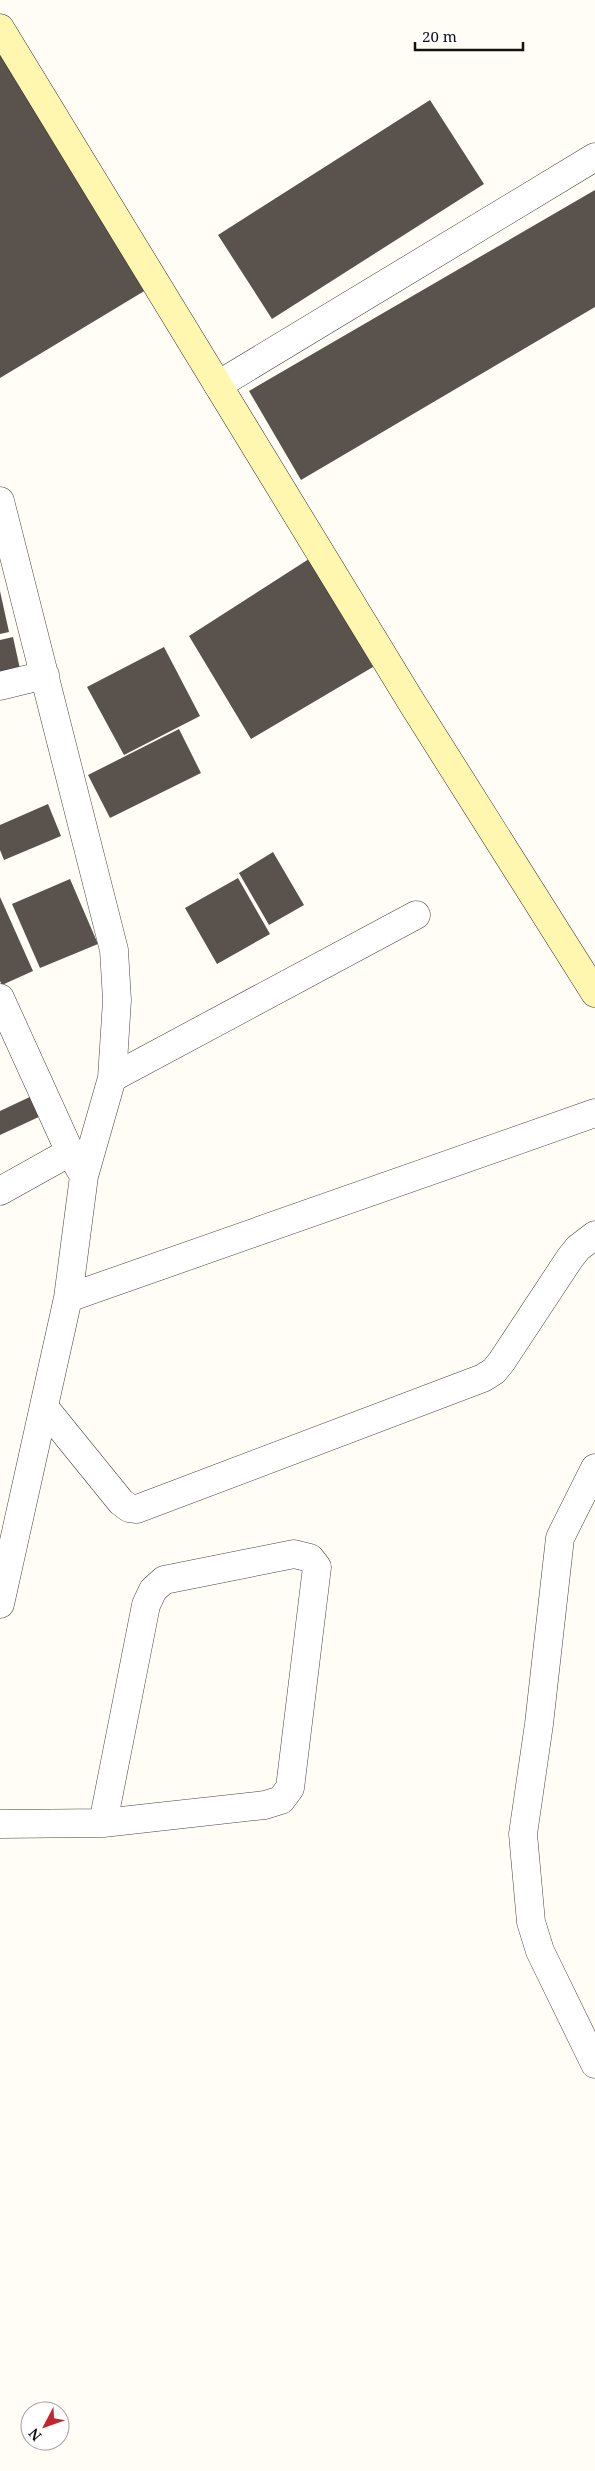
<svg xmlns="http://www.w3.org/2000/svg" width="595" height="2471" font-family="'Noto Serif',serif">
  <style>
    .building { fill: #5a524d }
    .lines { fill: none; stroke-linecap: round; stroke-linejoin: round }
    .street-casing { stroke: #444; stroke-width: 29 }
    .secondary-casing { stroke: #333; stroke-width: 29 }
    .street { stroke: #fff; stroke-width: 28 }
    .secondary { stroke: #fff6b0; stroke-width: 28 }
  </style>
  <rect width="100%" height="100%" fill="#fffdf5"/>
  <path class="building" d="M0 47 146 290 0 378Z
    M430 100 484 184 272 319 218 235Z
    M595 190V307L301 480 249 391Z
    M312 557 373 667 251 739 189 636Z
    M0 591 9 632 0 634Z
    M13 637 20 669 0 673V640Z
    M164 647 200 716 124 755 87 687Z
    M179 729 201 773 110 818 88 775Z
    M48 804 61 836 4 860 0 850V825Z
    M273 852 304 905 269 925 239 873Z
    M238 878 270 934 217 964 185 908Z
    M70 879 98 944 40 968 12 904Z
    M0 897 33 971 2 985 0 981Z
    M34 1095 43 1115 0 1135V1111Z"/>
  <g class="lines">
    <defs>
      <path id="street" d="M218 385 595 157
        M0 501 114 950 117 1000 112 1078 84 1176 68 1298 0 1604
        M0 686 45 675
        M0 998 70 1152 84 1176
        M112 1078 416 915
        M0 1191 70 1152
        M68 1298 595 1113
        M44 1407 121 1502 129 1508 137 1509 483 1378 494 1371 502 1361 570 1258 578 1248 595 1235
        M595 1468 560 1538 539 1724 523 1834 531 1922 540 1951 595 2064
        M0 1824 103 1823 265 1805 281 1800 290 1788 317 1567 310 1558 294 1554 164 1580 153 1590 146 1605 103 1823"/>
      <path id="secondary" d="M0 28 412 703 595 993"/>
    </defs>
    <use href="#street" class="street-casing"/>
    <use href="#secondary" class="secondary-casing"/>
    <use href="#street" class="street"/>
    <use href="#secondary" class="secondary"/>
  </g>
  <g transform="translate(45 2426) rotate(229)"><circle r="24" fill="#ffffff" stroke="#a0a0a0"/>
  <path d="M0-4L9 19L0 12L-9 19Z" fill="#c4262e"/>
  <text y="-8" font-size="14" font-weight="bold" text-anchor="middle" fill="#111111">N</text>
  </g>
  <path d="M415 42v8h108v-8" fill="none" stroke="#111111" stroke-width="2.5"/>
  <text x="422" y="42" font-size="15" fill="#111111" stroke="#ffffff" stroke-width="4" paint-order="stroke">20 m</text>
</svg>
